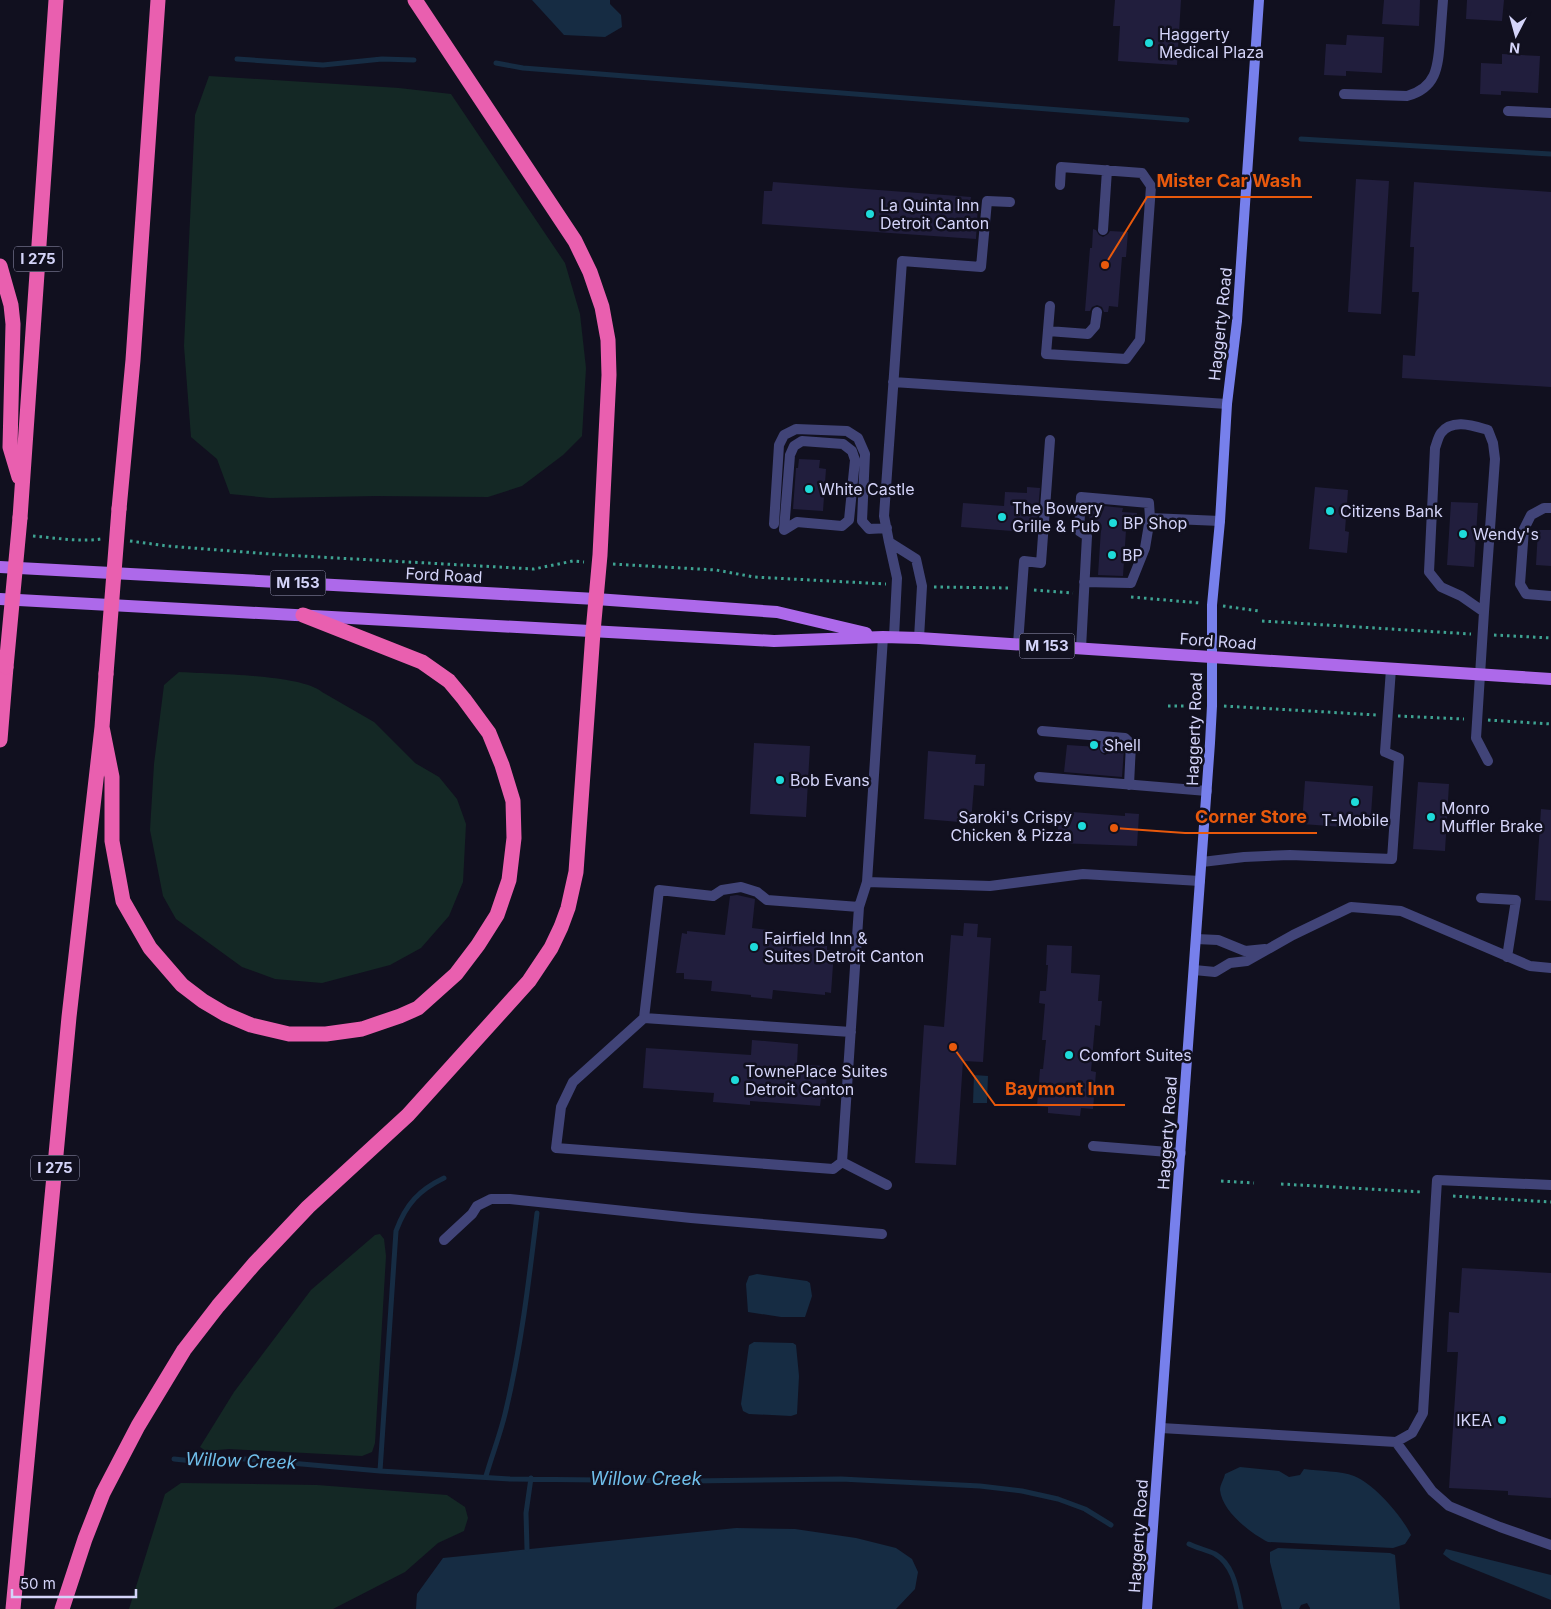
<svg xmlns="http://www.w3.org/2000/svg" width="1551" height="1609" font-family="Inter,sans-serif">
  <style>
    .green { fill: #142825 }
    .water { fill: #162c43 }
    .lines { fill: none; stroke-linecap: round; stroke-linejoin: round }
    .stream { stroke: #162c43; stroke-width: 5 }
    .building { fill: #211e3d }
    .path { stroke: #3ea392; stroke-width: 3; stroke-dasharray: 2.5 4; stroke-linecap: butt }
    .service { stroke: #414478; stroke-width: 10 }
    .minor { stroke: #414478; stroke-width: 10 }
    .secondary { stroke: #7780ec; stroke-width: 10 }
    .primary { stroke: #ad69ea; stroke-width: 12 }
    .motorway { stroke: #e95faf; stroke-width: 15 }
    .motorway-bridge { stroke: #e95faf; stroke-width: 15 }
    .poi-dot { fill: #1edbda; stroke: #11101f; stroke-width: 2 }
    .labels { text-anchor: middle; stroke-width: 5; stroke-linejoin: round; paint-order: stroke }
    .shield { fill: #11101f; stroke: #9a99b8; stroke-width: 1 }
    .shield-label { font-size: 15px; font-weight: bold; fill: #d4d4f9 }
    .poi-label { font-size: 16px; fill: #d4d4f9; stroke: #11101f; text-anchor: start }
    .street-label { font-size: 16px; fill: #d4d4f9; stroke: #11101f }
    .water-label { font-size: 18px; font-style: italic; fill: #70bfeb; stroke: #11101f }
    .leader { fill: none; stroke: #e8590c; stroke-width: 2 }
    .callout-dot { fill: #e8590c; stroke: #11101f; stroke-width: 2 }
    .callout-label { font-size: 18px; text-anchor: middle; font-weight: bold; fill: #e8590c; stroke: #11101f; stroke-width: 5; stroke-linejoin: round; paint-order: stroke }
  </style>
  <rect width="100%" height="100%" fill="#11101f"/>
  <path class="green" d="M209 76 399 88 451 94 565 263 580 314 586 368 582 436 563 455 522 486 488 497 376 496 270 498 230 494 217 459 191 437 184 346 195 115Z
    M179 672C209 674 301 674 322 692L374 722 415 763 439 777 457 799 466 824 463 882 449 916 421 948 390 965 322 983 275 979 242 967 176 919 163 896 150 830 154 764 164 685Z
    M380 1234 384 1239 386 1256 375 1443 372 1452 362 1456 229 1449 206 1451 200 1447 234 1392 311 1290 375 1235Z
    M181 1483 317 1485 447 1495 465 1507 468 1518 464 1531 438 1543 405 1572 333 1609H129L165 1494Z"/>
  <path class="water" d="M532 0H610V4L621 15 622 27 605 37 564 35Z
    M974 1075 988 1076 987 1103H973Z
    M757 1274 807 1281 810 1283 812 1296 805 1317H781L748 1312 746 1284 749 1276Z
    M754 1342 793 1343 796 1345 799 1376 797 1414 791 1416 749 1414 743 1411 741 1404 749 1345Z
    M1240 1467 1279 1471 1289 1477 1300 1475 1304 1469C1319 1471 1341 1471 1354 1476 1374 1484 1402 1516 1411 1535L1405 1544 1393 1548 1268 1542C1250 1533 1222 1511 1220 1490 1220 1485 1224 1479 1225 1474Z
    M736 1528 795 1529 856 1538 896 1548 912 1559 918 1572 915 1589 896 1609H416L417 1594 443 1558Z
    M1278 1548 1390 1553 1395 1555 1400 1609H1310V1608L1307 1603 1301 1605 1299 1609H1282L1270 1562V1552Z
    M1446 1549 1551 1575V1600L1451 1560 1443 1554Z"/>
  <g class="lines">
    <path class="stream" d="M237 59 323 65 382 59 414 60
      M496 63 523 68 1187 120
      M1301 139 1551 154
      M174 1459 193 1461 233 1458 380 1471 510 1479 690 1481 841 1479 980 1486 1022 1491 1058 1499 1085 1509 1111 1525
      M380 1471 396 1231C406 1204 419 1190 444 1178
      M486 1476C492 1455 500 1435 505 1414 521 1348 529 1280 537 1213
      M1189 1544C1197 1548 1207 1550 1215 1554 1234 1565 1237 1590 1241 1609
      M527 1549 526 1513 531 1478"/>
  </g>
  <path class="building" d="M1115 0H1181L1177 65 1118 61 1120 26H1113Z
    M1384 0H1420L1419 26 1382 24Z
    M1467 0H1504L1502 21 1466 19Z
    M1347 35 1384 37 1382 73 1346 71V76L1324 75 1326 44 1346 45Z
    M1502 54 1540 56 1538 93 1501 91V95L1480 94 1481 63 1502 64Z
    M1356 179 1389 181 1381 314 1348 312Z
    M773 182 971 197 970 204 978 205 976 239 762 224 764 191H772Z
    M1414 182 1551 192V387L1402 378 1403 355 1415 356 1419 292H1412L1414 247H1410Z
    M1093 229 1096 230 1099 235 1103 237 1108 234 1110 231 1128 232 1126 257H1122L1118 307 1109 306 1108 312H1104L1102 307 1097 305 1092 307 1090 311H1085L1090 248H1092Z
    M799 459 820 460 819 468 826 469 823 511 793 509 796 468H798Z
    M1027 487 1040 488 1036 533 961 527 963 503 1004 506 1005 492 1027 493Z
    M1315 487 1348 490 1345 531 1349 532 1347 553 1309 549Z
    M1451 502 1478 503 1474 567 1447 565Z
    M1104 506 1123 508 1122 512 1137 513 1136 531 1126 530 1123 576 1098 575 1101 529 1089 528 1090 510 1103 511Z
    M1538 530H1551V566L1536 565Z
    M754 743 810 746 806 817 750 814Z
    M1067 745 1098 747 1101 753 1105 755 1110 752 1112 748 1124 749 1122 777 1064 772Z
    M928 751 976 755 975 764H985L984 786 974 785 971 823 924 819Z
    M1305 781 1373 786 1370 829 1302 824Z
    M1418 782 1449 784 1445 851 1413 849Z
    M1541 809 1551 810V901L1535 900Z
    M1059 811 1125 816V813L1139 814 1137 846 1057 843Z
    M737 895 755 899 752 928 769 930 768 940 827 946V950L834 951 831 993 825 992V995L773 990 772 999 751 997V995L711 991 712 981 684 979V973H676L682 933 687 934V931L725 935 730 896Z
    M964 923 978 924 977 937 991 938 983 1062 963 1061 956 1165 915 1163 924 1025 944 1027 951 935 963 936Z
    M1047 945 1072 946 1071 973 1100 975 1098 1001H1102L1100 1026 1095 1025 1091 1071 1096 1072 1093 1109 1081 1108 1080 1116 1048 1113V1107L1037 1106 1040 1069H1043L1046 1040H1042L1045 1004 1039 1003 1040 991H1046L1048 965H1046Z
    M752 1040 798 1044 797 1064 824 1066 823 1072 827 1073 825 1099 821 1098 820 1106 750 1101V1105L713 1102 714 1093 643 1088 646 1048 751 1055Z
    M1462 1268 1551 1273V1498L1508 1495V1491L1449 1488 1458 1352H1447L1449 1312 1459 1313Z"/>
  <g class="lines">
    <path class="path" d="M33 536C56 538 79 542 101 539
      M130 541 167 546 283 555 534 569 573 561 584 562
      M613 564 716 570 754 577 886 584
      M934 587 1011 588
      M1034 590 1073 593
      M1131 597 1200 603
      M1223 606 1259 611
      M1262 621 1471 634
      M1494 635 1551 638
      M1168 706H1200
      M1224 706 1377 715
      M1398 716 1464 719
      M1488 720 1551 724
      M1221 1181 1254 1183
      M1281 1184 1422 1192
      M1453 1196 1551 1202"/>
    <path class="service" d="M1103 230 1107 170
      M1050 306 1046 354 1126 359 1140 340 1151 186 1142 173 1061 167 1060 185
      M1048 331 1088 334 1095 326 1097 312
      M893 382 1227 404
      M802 441 843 444 852 451 855 460 849 520 842 526 797 522 784 530 790 455 794 446Z
      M1551 508H1544L1531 515 1524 529 1520 584 1526 594 1551 596
      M774 524 779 445 784 435 796 429 847 431 858 438 865 454 862 521 869 529 887 528
      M889 542 884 516 902 261 981 267 987 201 1010 202
      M1084 582 1131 583 1145 548 1150 518 1220 521
      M1484 612 1461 596 1441 587 1429 572 1435 448C1437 443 1438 437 1441 433 1452 418 1474 426 1488 430L1493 443 1495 459 1484 612 1476 738 1488 761
      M883 637 867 882 990 886 1083 874 1200 881
      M894 637 897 578 889 542 916 559 922 586 919 638
      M1018 644 1024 561 1041 563 1050 440
      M1081 648 1087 536 1079 531 1081 497 1149 503 1150 518
      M1042 731 1125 738 1131 744 1129 785
      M1105 748 1106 737
      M1039 777 1207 791
      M1202 862 1244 857 1290 855 1392 859 1399 758 1385 752 1391 669
      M1481 898 1516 900 1507 957
      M859 907 767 900 757 892 741 887 722 890 713 896 659 890 644 1018 573 1082 561 1107 556 1148 833 1169 842 1162 859 907 867 882
      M1196 939 1218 940 1245 951 1265 949
      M1194 970 1215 972 1230 963 1247 961 1293 935 1351 907 1401 911 1530 966 1551 968
      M644 1018 851 1032
      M1093 1146 1181 1153
      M842 1162 887 1185
      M444 1240 472 1214 477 1206 491 1199H510L691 1218 882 1234
      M1161 1428 1396 1442 1412 1433 1423 1413 1437 1180 1551 1185
      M1396 1442 1432 1491 1449 1506 1500 1527 1551 1545"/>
    <path class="minor" d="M1344 94 1407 96C1437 88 1438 66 1440 40 1441 26 1442 13 1443 0
      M1508 111 1551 113"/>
    <path class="secondary" d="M1147 1609 1210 743 1212 706V605L1220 521 1227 404 1237 321 1259 0"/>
    <path class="primary" d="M0 567 596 599 777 612 866 633
      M0 599 774 641 883 637 919 638 1551 679"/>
    <path class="motorway" d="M0 266 11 305 13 324 10 447 19 477
      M119 509 133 360 158 0
      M20 518 56 0
      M102 727 112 777V841L123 901 150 948 182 985 203 1001 225 1014 251 1025 289 1034H326L362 1029 400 1016 418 1008 456 974 478 945 497 915 509 880 514 838 513 801 502 765 489 733 464 699 449 681 422 662 303 615
      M0 740 6 667
      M13 1609 69 1017 102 727 106 674
      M62 1609 85 1539 103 1493 138 1426 184 1350 218 1306 255 1263 308 1207 408 1115 529 981 551 948 561 927 568 908 576 872 593 632 600 555 609 375 608 340 602 307 590 272 575 241 415 0"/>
    <path class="motorway-bridge" d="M6 667 20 518
      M106 674 119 509"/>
  </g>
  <g class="poi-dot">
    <circle cx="1149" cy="43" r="5"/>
    <circle cx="870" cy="214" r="5"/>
    <circle cx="809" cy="489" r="5"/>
    <circle cx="1330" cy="511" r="5"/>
    <circle cx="1002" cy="517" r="5"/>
    <circle cx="1113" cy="523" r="5"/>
    <circle cx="1463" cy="534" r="5"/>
    <circle cx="1112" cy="555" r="5"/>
    <circle cx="1094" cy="745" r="5"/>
    <circle cx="780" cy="780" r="5"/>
    <circle cx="1355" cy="802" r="5"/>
    <circle cx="1431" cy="817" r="5"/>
    <circle cx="1082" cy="826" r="5"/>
    <circle cx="754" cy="947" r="5"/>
    <circle cx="1069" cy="1055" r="5"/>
    <circle cx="735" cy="1080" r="5"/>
    <circle cx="1502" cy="1420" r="5"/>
  </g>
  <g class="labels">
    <g class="shield">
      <rect x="14" y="246.5" width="48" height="25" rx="4"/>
      <rect x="270.5" y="570.5" width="55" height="25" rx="4"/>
      <rect x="1019.5" y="633.5" width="55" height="25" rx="4"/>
      <rect x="31" y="1155.5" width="48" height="25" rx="4"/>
    </g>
    <g class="shield-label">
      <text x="38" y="264">I 275</text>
      <text x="298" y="588">M 153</text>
      <text x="1047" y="651">M 153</text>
      <text x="55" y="1173">I 275</text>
    </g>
    <g class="poi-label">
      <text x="1159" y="40">Haggerty<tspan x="1159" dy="18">Medical Plaza</tspan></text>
      <text x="880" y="211">La Quinta Inn<tspan x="880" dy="18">Detroit Canton</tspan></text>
      <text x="819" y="495">White Castle</text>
      <text x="1012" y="514">The Bowery<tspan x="1012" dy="18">Grille &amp; Pub</tspan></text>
      <text x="1340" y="517">Citizens Bank</text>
      <text x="1123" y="529">BP Shop</text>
      <text x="1473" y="540">Wendy's</text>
      <text x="1122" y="561">BP</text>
      <text x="1104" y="751">Shell</text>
      <text x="790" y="786">Bob Evans</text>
      <text x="1441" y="814">Monro<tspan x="1441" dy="18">Muffler Brake</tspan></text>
      <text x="1072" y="823" text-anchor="end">Saroki's Crispy<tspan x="1072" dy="18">Chicken &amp; Pizza</tspan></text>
      <text x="1355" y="826" text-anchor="middle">T-Mobile</text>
      <text x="764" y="944">Fairfield Inn &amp;<tspan x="764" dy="18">Suites Detroit Canton</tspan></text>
      <text x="1079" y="1061">Comfort Suites</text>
      <text x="745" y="1077">TownePlace Suites<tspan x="745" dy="18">Detroit Canton</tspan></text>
      <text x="1492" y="1426" text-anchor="end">IKEA</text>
    </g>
    <g class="street-label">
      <text transform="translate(1220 324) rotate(-84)" y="6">Haggerty Road</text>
      <text transform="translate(444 575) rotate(3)" y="6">Ford Road</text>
      <text transform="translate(1218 641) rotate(4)" y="6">Ford Road</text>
      <text transform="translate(1194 729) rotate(-88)" y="6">Haggerty Road</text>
      <text transform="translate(1167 1133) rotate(-86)" y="6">Haggerty Road</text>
      <text transform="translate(1138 1536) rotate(-86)" y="6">Haggerty Road</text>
    </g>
    <g class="water-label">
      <text transform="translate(241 1461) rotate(2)" y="6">Willow Creek</text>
      <text x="646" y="1485">Willow Creek</text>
    </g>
  </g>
  <path class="leader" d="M1105 265L1147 197H1312M1114 828L1185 833H1317M953 1047L995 1105H1125"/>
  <g class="callout-dot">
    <circle cx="1105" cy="265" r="5"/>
    <circle cx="1114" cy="828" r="5"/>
    <circle cx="953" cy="1047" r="5"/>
  </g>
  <g class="callout-label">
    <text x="1229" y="187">Mister Car Wash</text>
    <text x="1251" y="823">Corner Store</text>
    <text x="1060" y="1095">Baymont Inn</text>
  </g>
  <g transform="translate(1516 35) rotate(186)" stroke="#11101f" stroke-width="4" paint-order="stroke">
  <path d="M0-4L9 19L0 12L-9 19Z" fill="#d4d4f9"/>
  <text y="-8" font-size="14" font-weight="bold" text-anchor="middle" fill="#d4d4f9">N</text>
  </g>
  <path d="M12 1589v8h124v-8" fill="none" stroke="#d4d4f9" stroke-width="2.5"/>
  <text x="20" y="1589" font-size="15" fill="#d4d4f9" stroke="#11101f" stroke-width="4" paint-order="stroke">50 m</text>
</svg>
